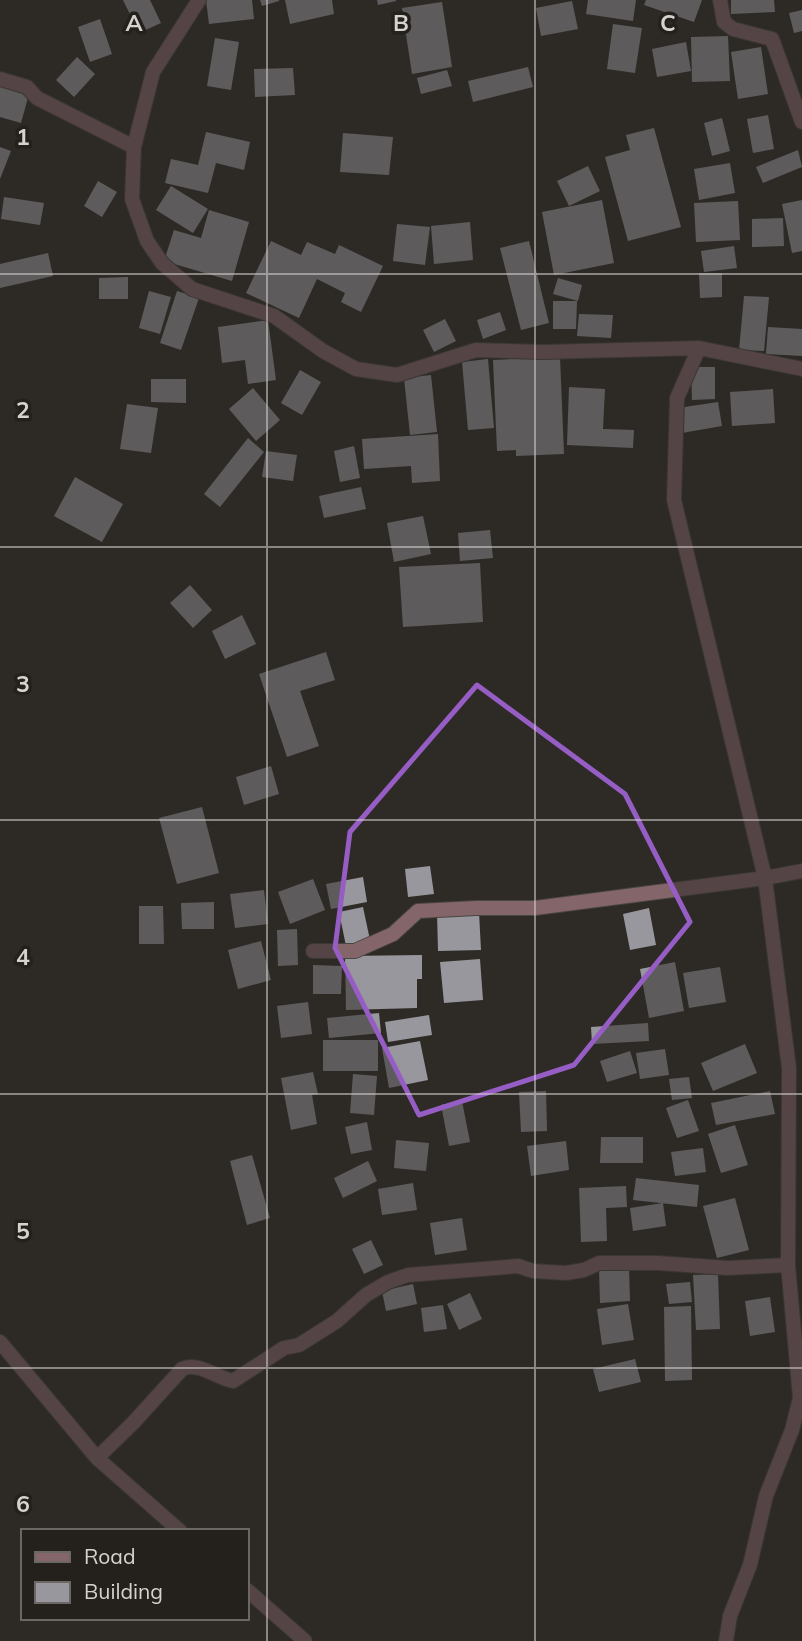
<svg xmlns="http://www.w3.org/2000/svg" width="802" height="1641" font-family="Mulish,sans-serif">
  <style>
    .building { fill: #98979e }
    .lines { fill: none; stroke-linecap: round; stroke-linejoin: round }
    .minor-casing { stroke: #494541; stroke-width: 16 }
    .minor { stroke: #84656a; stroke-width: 14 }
    .marked { fill: none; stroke: #965ec4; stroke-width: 5; stroke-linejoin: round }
    .grid { fill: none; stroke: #d5d2cf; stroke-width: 2; stroke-opacity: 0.55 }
    .grid-label { font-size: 23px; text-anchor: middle; font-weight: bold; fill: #d5d2cf; stroke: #24201c; stroke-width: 7; stroke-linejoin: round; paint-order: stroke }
  </style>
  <rect width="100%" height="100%" fill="#2e2a26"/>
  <path class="building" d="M123 0H150L161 23 139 33Z
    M206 0H252L254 19 209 24Z
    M260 0H279V1L262 6Z
    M285 0H332L334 14 290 24Z
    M377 0H396V1L378 5Z
    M588 0H636L633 21 586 14Z
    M646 0H702L694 22 644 5Z
    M731 0H774L775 12 731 14Z
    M572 1 578 29 541 36 536 8Z
    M442 2 452 67 412 74 402 8Z
    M802 10V31L794 33 789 13Z
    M100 19 112 54 90 62 78 27Z
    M613 24 642 28 635 73 607 69Z
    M728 36 730 81 692 82 691 37Z
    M215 38 239 42 231 90 207 86Z
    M686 42 691 71 657 77 652 49Z
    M761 47 768 94 738 99 731 52Z
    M77 57 95 74 74 97 56 80Z
    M528 67 533 87 473 102 468 81Z
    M293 68 295 95 255 97 254 69Z
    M447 70 452 86 421 94 417 78Z
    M0 86 29 94 21 123 0 117Z
    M768 115 774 149 753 153 747 119Z
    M722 118 730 151 712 156 704 123Z
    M654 128 681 227 628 241 605 157 630 150 626 135Z
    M206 132 250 142 244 170 216 163 208 193 165 183 171 159 198 165Z
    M343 133 393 137 389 175 340 172Z
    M0 147 11 151 0 179Z
    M798 150 802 167 763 183 756 167Z
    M730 163 735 193 699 200 694 169Z
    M588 166 600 191 569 206 557 181Z
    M98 181 117 192 102 217 84 206Z
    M171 186 208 209 193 233 156 210Z
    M4 197 44 203 40 225 1 219Z
    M602 200 614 263 554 275 542 212Z
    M802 200V251L792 253 782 204Z
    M738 201 740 240 696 242 694 203Z
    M209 210 249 222 232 281 164 261 174 230 201 238Z
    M783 218 784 246 752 247V219Z
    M470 222 473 260 434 264 431 226Z
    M397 224 430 227 425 265 393 261Z
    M271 241 301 255 307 242 335 254 339 245 383 266 361 312 341 302 345 293 317 279 299 318 246 293Z
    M529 241 549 323 521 330 500 248Z
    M734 246 737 268 704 272 701 251Z
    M48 253 53 276 0 288V264Z
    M699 273H722V297L700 298Z
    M128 277V299H99V278Z
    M558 278 582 285 578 301 553 294Z
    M149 291 171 297 160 334 139 328Z
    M177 291 199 298 181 350 160 343Z
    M744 296 769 297 764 351 739 350Z
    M553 301H577L576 329H553Z
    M500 312 506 330 483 339 477 320Z
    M579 314 613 315 611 338 577 336Z
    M445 319 456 341 434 352 423 330Z
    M268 320 276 380 248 384 245 360 222 363 218 327Z
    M768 327 802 329V356L766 354Z
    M560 357 564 454 516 456V450L497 451 493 360Z
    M488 359 494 428 468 430 462 362Z
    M691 367H715V399L692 400Z
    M300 370 321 382 302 415 281 403Z
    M431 375 437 432 410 435 404 378Z
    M151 379H186V403L151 402Z
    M569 387 605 389 603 429 634 430 633 448 567 445Z
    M253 388 280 420 256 441 229 409Z
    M773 389 775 423 732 426 730 392Z
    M718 402 722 426 682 433 678 408Z
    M127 404 158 408 151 453 120 449Z
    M438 434 440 481 412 483 411 466 364 469 362 439Z
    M248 438 264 452 220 507 204 494Z
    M354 446 360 478 340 482 334 451Z
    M266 451 297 455 293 481 262 477Z
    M75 477 123 504 102 542 54 516Z
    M361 487 366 509 324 518 319 496Z
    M423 516 431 554 394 562 387 523Z
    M490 530 493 558 460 561 458 533Z
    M480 563 483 622 403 627 399 567Z
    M190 585 212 610 193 628 170 603Z
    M242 615 256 644 225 659 212 631Z
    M326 652 335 680 300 691 319 746 287 757 259 674Z
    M271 766 279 794 244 805 236 777Z
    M202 807 219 873 177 884 159 818Z
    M430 866 434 894 408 897 405 869Z
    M363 877 367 902 331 909 326 884Z
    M313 879 325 910 290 924 278 892Z
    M264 890 268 924 235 928 230 894Z
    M214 902V929H182L181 903Z
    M139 906H163L164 944H139Z
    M363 907 370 940 346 946 339 912Z
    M649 908 656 945 630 950 623 914Z
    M479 912 481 950 438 951 437 913Z
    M297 929 298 965 278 966 277 930Z
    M261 941 271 980 238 989 228 950Z
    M422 955V979H417V1008L346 1010 345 956Z
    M480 959 483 1000 444 1003 440 962Z
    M675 962 684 1011 649 1018 640 969Z
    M313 965 342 966 341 994H313Z
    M720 967 726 1002 689 1008 683 973Z
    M308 1002 312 1034 281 1038 277 1006Z
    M379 1013 381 1033 329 1038 327 1018Z
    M429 1015 432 1035 388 1042 385 1022Z
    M648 1023 649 1041 592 1044 591 1027Z
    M323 1040H378V1071H323Z
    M420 1041 428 1080 389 1088 382 1048Z
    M745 1044 757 1073 713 1091 701 1063Z
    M665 1049 669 1075 640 1079 636 1053Z
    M630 1051 637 1073 607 1082 600 1061Z
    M313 1072 318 1094 312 1095 317 1124 291 1130 281 1078Z
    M353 1074 377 1076 374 1115 350 1113Z
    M689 1077 692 1098 672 1100 669 1079Z
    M546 1091 547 1131 521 1132 519 1092Z
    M770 1091 775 1114 716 1125 711 1103Z
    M688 1100 699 1131 677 1138 666 1108Z
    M462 1101 470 1142 449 1146 441 1105Z
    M367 1122 372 1150 351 1154 345 1127Z
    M735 1125 748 1165 721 1173 708 1134Z
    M601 1137H643V1163H600Z
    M396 1140 429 1143 426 1171 394 1168Z
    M566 1141 569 1170 531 1176 527 1146Z
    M703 1148 706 1172 675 1176 671 1152Z
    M252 1155 270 1218 247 1225 230 1161Z
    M368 1161 377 1181 343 1198 334 1178Z
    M636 1178 699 1185 697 1207 633 1200Z
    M413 1183 417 1210 382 1215 378 1189Z
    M626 1186 627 1207 606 1208 607 1241 581 1242 579 1188Z
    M735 1198 749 1250 717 1258 703 1206Z
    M663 1203 666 1226 633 1231 630 1208Z
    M462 1218 467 1250 435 1255 430 1223Z
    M371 1240 383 1265 364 1274 352 1249Z
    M629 1267 630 1301 600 1303 599 1268Z
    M718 1274 720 1329 696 1330 693 1275Z
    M690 1282 692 1302 669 1304 666 1284Z
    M413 1284 417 1304 386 1311 382 1291Z
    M470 1293 482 1319 459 1330 447 1304Z
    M770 1297 775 1332 750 1336 745 1301Z
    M628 1304 634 1340 602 1345 597 1309Z
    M443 1305 447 1329 424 1332 421 1308Z
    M691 1306 692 1380 665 1381 664 1307Z
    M635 1359 641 1382 599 1392 593 1369Z"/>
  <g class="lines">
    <defs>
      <path id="minor" d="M199 0 153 72 134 147 132 199 147 241 162 263 192 289 274 316 323 351 356 369 397 375 476 350 543 352 699 348 802 369
        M720 0 724 22 733 29 772 39 802 122
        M0 79 27 87 37 98 134 147
        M699 348 677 398 674 500 765 878 789 1068 788 1265 800 1398 792 1430 766 1496 750 1565 730 1616 726 1641
        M313 951H355L393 934 418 911 476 908H535L765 878 802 871
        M0 1342 97 1458 180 1531
        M97 1458 133 1423 182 1369C197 1361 217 1378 233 1381L284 1348 299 1345 337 1321 366 1295 388 1282 408 1275 518 1266 533 1271 566 1273 584 1270 599 1263H658L728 1268 788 1265
        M247 1590 305 1641"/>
    </defs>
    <use href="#minor" class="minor-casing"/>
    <use href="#minor" class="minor"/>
  </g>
  <path d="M0 0H802V1641H0ZM477 685 625 794 690 922 574 1065 419 1115 335 948 350 832Z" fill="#2e2a26" fill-opacity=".55" fill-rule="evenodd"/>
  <path class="marked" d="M477 685 625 794 690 922 574 1065 419 1115 335 948 350 832Z"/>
  <path class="grid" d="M267 0V1641M535 0V1641M0 274H802M0 547H802M0 820H802M0 1094H802M0 1368H802"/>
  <g class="grid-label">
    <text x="134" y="31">A</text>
    <text x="401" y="31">B</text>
    <text x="668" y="31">C</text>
    <text x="23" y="145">1</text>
    <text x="23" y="418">2</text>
    <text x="23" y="692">3</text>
    <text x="23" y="965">4</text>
    <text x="23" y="1239">5</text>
    <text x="23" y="1512">6</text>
  </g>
  <rect x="21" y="1529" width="228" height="91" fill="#24201c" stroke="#6b6764" stroke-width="2"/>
  <rect x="35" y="1552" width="35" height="10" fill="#84656a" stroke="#6b6764" stroke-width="2"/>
  <text x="84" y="1564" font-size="21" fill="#d5d2cf">Road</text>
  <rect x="35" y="1582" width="35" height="21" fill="#98979e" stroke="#6b6764" stroke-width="2"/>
  <text x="84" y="1599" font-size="21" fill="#d5d2cf">Building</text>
</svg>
